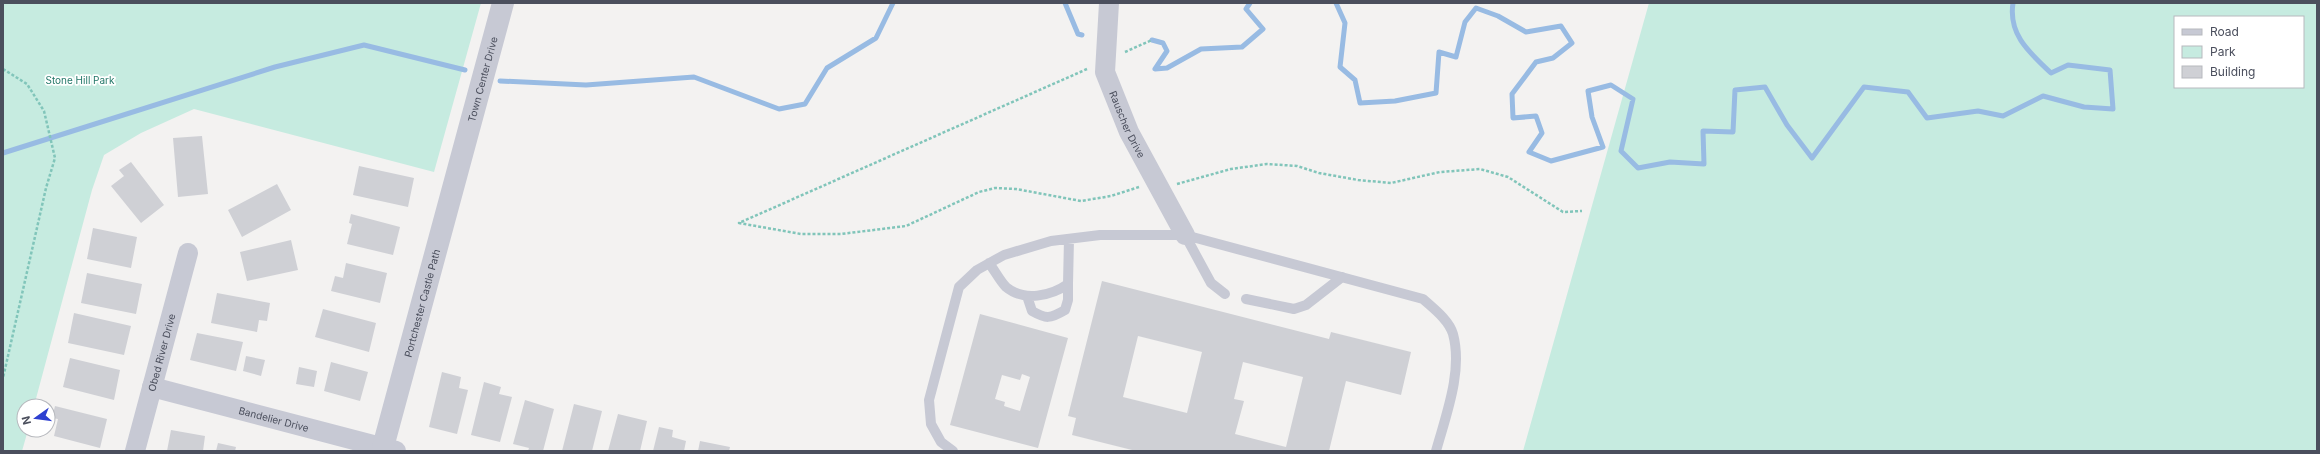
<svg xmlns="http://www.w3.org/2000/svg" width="2320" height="454" font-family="Inter,sans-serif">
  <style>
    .green { fill: #c6ebe0; fill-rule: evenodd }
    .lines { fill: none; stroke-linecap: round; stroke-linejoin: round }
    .stream { stroke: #98bbe3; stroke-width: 5 }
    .building { fill: #cfd0d5; fill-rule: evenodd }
    .path { stroke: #81c5ba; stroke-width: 2.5; stroke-dasharray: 3 2; stroke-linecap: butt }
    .service { stroke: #c7c9d4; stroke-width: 10 }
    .minor { stroke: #c7c9d4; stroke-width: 20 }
    .tertiary { stroke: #c7c9d4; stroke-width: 22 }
    .labels { text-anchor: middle; stroke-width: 3.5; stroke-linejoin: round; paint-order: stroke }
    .street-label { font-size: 10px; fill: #4b4f5d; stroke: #fff }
    .park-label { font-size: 10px; fill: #237768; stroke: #fff }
  </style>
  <rect width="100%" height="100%" fill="#f3f2f1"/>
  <path class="green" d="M3 3H481L434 172 194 109 141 133 104 155 92 190 34 406H24V430H28L22 451H3Z
    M1649 3H2317V451H1523ZM2175 17H2303V87H2175Z"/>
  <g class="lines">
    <path class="stream" d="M1065 3 1078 34 1082 35
      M1336 3 1345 23 1340 67 1355 80 1360 103 1395 101 1436 93 1439 52 1456 57 1465 22 1476 8 1498 16 1526 32 1561 26 1572 43 1553 58 1536 62 1512 94 1513 118 1536 116 1542 133 1529 152 1551 161 1603 147 1592 117 1588 91 1611 85 1633 99 1621 151 1638 168 1670 162 1704 164 1703 131 1733 132 1735 90 1765 87 1787 125 1812 158 1864 87 1908 92 1927 118 1978 111 2003 116 2043 96 2084 107 2113 109 2110 70 2068 65 2051 73C2030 53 2008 35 2013 3
      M1152 40 1163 43 1167 51 1155 69 1167 68 1201 49 1242 47 1263 29 1246 9 1250 3
      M500 81 586 85 694 77 779 109 805 104 827 68 876 38 893 3
      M3 153 275 67 364 45 465 70"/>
  </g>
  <path class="building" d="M202 136 208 194 178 197 173 138Z
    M131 162 164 205 141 223 111 186 124 176 119 170Z
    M359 166 414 178 408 207 353 195Z
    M277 184 291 210 242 237 228 210Z
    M351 214 400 227 393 255 347 244 352 224 349 223Z
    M93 228 137 237 131 268 87 259Z
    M291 240 298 270 247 281 240 252Z
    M346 263 387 273 380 303 331 291 335 276 343 278Z
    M87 273 142 284 136 314 81 303Z
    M1102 281 1329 339 1331 332 1411 352 1401 395 1346 381 1329 451H1136L1072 435 1076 418 1068 416ZM1138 336 1202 352 1187 413 1123 397ZM1243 362 1303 377 1286 447 1235 434 1244 401 1234 399Z
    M217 293 270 303 267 321 259 320 257 332 211 323Z
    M323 309 376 323 369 352 315 337Z
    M74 313 131 326 124 355 68 343Z
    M980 314 1068 338 1038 448 950 425ZM1022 374 1030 377 1020 411 1004 406 1005 402 995 399 1002 375 1020 380Z
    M197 333 243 342 236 371 190 360Z
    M246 356 265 360 261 376 243 371Z
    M70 358 120 370 114 400 63 387Z
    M331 362 368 372 360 401 324 391Z
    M299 367 317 371 314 387 296 384Z
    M442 372 461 377 459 388 468 390 457 434 429 427Z
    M484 382 501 387 499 394 512 397 500 442 471 435Z
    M525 400 554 409 543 451H528L529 448 513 444Z
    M574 404 602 411 592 451H562Z
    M55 406 107 419 100 448 54 436 58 419 52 418Z
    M618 414 647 421 640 451H608Z
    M659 427 673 430 672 437 686 441 684 451H653Z
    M171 430 205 436 203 451H167Z
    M700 441 730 447 729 451H698Z
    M218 443 236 447 235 451H216Z"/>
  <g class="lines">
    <path class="path" d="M1125 52 1152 40
      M3 69 27 84 44 111 55 158 46 188 3 378
      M1087 69 739 223 801 234H841L906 226 979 192 995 188 1016 189 1081 201 1111 196 1139 187
      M1177 184 1231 169 1267 164 1297 166 1319 173 1358 180 1391 183 1440 172 1480 169 1508 177 1563 212 1582 211"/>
    <path class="service" d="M1185 235 1211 283 1225 294
      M989 263C995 271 1000 281 1006 287 1024 302 1051 296 1068 284L1069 239
      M1027 296 1032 311C1046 319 1050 319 1065 310L1068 300V284
      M1246 299 1294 309 1306 305 1342 277
      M953 451 941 442 931 424 929 400 959 287 977 270 1004 255 1051 241 1100 235H1185L1423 299C1433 308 1449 320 1453 334 1463 371 1446 415 1436 451"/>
    <g class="minor">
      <path id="s1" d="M1109 3 1105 72 1129 132 1185 235"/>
      <path id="s2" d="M152 387 396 451"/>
      <path id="s3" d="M135 451 188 253"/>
    </g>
    <path class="tertiary" id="s4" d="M383 447 503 3"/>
  </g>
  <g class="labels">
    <g class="street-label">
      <text dy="4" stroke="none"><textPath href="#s4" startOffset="381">Town Center Drive</textPath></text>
      <text dy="4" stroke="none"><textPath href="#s1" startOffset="126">Rauscher Drive</textPath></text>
      <text dy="4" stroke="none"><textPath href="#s4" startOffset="149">Portchester Castle Path</textPath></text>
      <text dy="4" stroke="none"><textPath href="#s3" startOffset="102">Obed River Drive</textPath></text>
      <text dy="4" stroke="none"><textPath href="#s2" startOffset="126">Bandelier Drive</textPath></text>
    </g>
    <g class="park-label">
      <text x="80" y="84">Stone Hill Park</text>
    </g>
  </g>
  <rect width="2320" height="454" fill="none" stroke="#4b4f5d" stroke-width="8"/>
  <rect x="2174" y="16" width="130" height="72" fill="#ffffff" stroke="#b7b9be"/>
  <rect x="2182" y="29" width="20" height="6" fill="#c7c9d4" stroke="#b7b9be"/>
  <text x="2210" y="36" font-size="12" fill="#4b4f5d">Road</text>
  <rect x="2182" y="46" width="20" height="12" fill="#c6ebe0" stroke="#b7b9be"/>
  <text x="2210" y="56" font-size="12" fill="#4b4f5d">Park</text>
  <rect x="2182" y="66" width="20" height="12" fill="#cfd0d5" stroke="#b7b9be"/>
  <text x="2210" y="76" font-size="12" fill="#4b4f5d">Building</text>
  <g transform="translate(36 418) rotate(256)"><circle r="19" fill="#ffffff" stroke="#b7b9be"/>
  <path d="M0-3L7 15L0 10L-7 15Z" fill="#2e40d0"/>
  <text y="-6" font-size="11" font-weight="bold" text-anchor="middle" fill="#4b4f5d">N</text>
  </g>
</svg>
